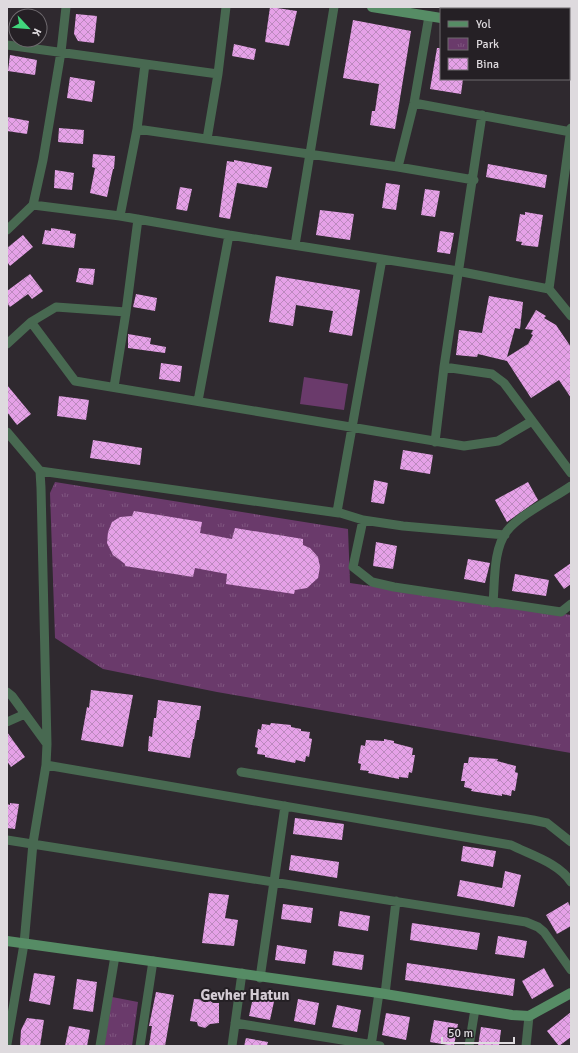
<svg xmlns="http://www.w3.org/2000/svg" width="578" height="1053" font-family="Signika,sans-serif">
  <style>
    .park { fill: url(#park-tufts) }
    .garden { fill: #6a3a6b }
    .building { fill: url(#building-cross-hatch) }
    .lines { fill: none; stroke-linecap: round; stroke-linejoin: round }
    .street { stroke: #486951; stroke-width: 9 }
    .secondary { stroke: #568c65; stroke-width: 10 }
    .labels { text-anchor: middle; stroke-width: 4; stroke-linejoin: round; paint-order: stroke }
    .district-label { font-size: 15px; font-weight: bold; fill: #d3cbd3; stroke: #252025 }
  </style>
  <defs>
    <pattern id="park-tufts" width="24" height="20" patternUnits="userSpaceOnUse"><rect width="24" height="20" fill="#6a3a6b"/><path d="M3 7l-1-3M5 7V3M7 7l1-3M15 17l-1-3M17 17v-4M19 17l1-3" fill="none" stroke="#7f5680"/></pattern>
    <pattern id="building-cross-hatch" width="8" height="8" patternUnits="userSpaceOnUse"><rect width="8" height="8" fill="#e5a1e7"/><path d="M0 0l8 8M0 8l8-8" fill="none" stroke="#bc89be"/></pattern>
  </defs>
  <rect width="100%" height="100%" fill="#2f292f"/>
  <path class="park" d="M55 482 348 529 350 583 571 615V753L217 692 103 669 55 638 50 493Z
    M112 997 138 1002 132 1046H104Z"/>
  <path class="garden" d="M304 377 348 384 344 410 300 404Z"/>
  <path class="building" d="M270 7 297 11 289 46 265 42Z
    M76 14 97 16 94 43 78 41 74 34Z
    M353 20 411 31 395 129 370 125 372 111H375L379 84 343 78Z
    M234 44 256 49 254 60 232 56Z
    M437 48H441V79H463L461 94 430 89Z
    M10 55 37 60 35 75 8 71Z
    M70 77 95 81 92 102 67 98Z
    M7 117 29 121 27 134 7 131Z
    M59 128 84 130 83 144 58 142Z
    M93 154 115 156 114 169H113L107 197 90 193 95 168 92 167Z
    M234 160 272 167 267 188 237 183 230 219 219 217 227 161 234 162Z
    M488 164 547 175 545 188 486 177Z
    M55 170 74 173 72 190 54 188Z
    M386 183 400 185 396 210 382 208Z
    M180 187 192 189 187 211 176 209Z
    M425 189 440 191 435 217 421 215Z
    M320 210 354 214 350 240 316 235Z
    M525 212 543 215 538 247 521 245 522 242 516 241 520 214 525 215Z
    M51 228 70 231V233L76 234 74 248 42 244 45 230 51 231Z
    M440 231 454 233 450 254 437 252Z
    M23 235 33 247 10 266 7 262V248Z
    M79 268 95 269 93 285 76 282Z
    M30 274 43 291 32 299 28 294 10 307 7 303V291Z
    M276 276 360 290 352 336 329 332 333 311 296 305 293 326 269 322Z
    M136 294 157 298 155 311 133 307Z
    M489 296 523 302 520 329 515 328 507 357 528 344 533 335 531 334 533 330 525 329 536 310 546 316 544 318 556 325 571 347V398L559 380 531 398 507 361 478 354 477 357 456 355 459 330 482 333Z
    M128 334 151 338 150 344 166 347 165 353 128 348Z
    M161 363 182 366 180 382 159 379Z
    M7 385 31 414 17 425 7 412Z
    M59 396 89 400 86 420 57 416Z
    M93 440 142 448 140 465 90 458Z
    M403 450 433 455 430 474 400 469Z
    M374 480 388 483 384 504 371 502Z
    M528 482 538 500 507 522 495 500Z
    M134 511 202 522 200 533 232 539 235 528 303 539V545L310 548 318 557 320 567 318 578 307 588 295 590 294 594 226 584 227 574 195 568 193 577 125 566V564L113 555 107 543 108 532 112 522 120 517 132 516Z
    M376 542 397 546 393 569 373 566Z
    M468 559 490 563 485 583 464 579Z
    M571 563V584L564 589 554 575Z
    M515 574 549 580 546 596 512 591Z
    M91 690 133 695 123 747 81 740 87 707 89 708Z
    M158 700 201 706 199 720H197L194 739H193L190 758 148 751 149 736 152 737 154 718H156Z
    M271 723 291 725V727L301 729V731L310 732 309 738 312 739 309 757 306 756 305 762 296 760 295 763 265 757V755L257 754 258 748 255 747 258 729 261 730 262 724 270 725Z
    M7 732 25 757 11 767 7 761Z
    M384 739 394 741V743L413 748 412 755H415L412 773 409 772 408 778 399 777V779L368 773 369 771 360 770 361 764 358 763 361 745 365 746 366 740 384 741Z
    M469 757 498 759 497 761 516 766 515 772 518 773 515 791 512 790 511 796 502 794V796L471 791 472 789 464 787 465 781H461L464 763H468Z
    M10 803 19 804 15 829 7 828V804L10 805Z
    M295 818 344 824 342 840 293 834Z
    M463 846 496 851 493 867 461 861Z
    M291 855 339 862 337 878 289 870Z
    M505 871 521 875 514 907 457 896 460 880 502 888Z
    M209 893 229 895 225 918 238 920 234 946 202 943Z
    M568 902 571 908V926L557 934 546 915Z
    M283 904 313 908 311 923 281 919Z
    M340 911 370 916 368 931 338 926Z
    M412 923 480 933 477 950 410 940Z
    M498 936 527 941 524 958 495 954Z
    M277 945 307 950 305 964 275 960Z
    M334 951 364 955 362 970 332 965Z
    M407 963 515 979 513 996 405 980Z
    M544 968 554 986 532 999 522 981Z
    M34 973 55 976 50 1005 29 1001Z
    M77 979 97 982 93 1012 73 1009Z
    M156 992 174 995 165 1046H149L152 1026H149Z
    M254 993 275 997 270 1020 249 1016Z
    M194 999 209 1000 213 1003H219V1023L210 1024 205 1028 198 1026 197 1022 190 1021Z
    M298 999 319 1003 315 1025 294 1021Z
    M337 1005 361 1010 357 1032 332 1027Z
    M571 1012V1037L559 1046 547 1031Z
    M386 1013 410 1017 406 1040 382 1035Z
    M27 1018 44 1020 40 1046H20L21 1030Z
    M434 1020 458 1024 454 1046 430 1042Z
    M69 1026 90 1030 87 1046H65Z
    M481 1027 501 1030 499 1046H478Z
    M246 1038 268 1042 267 1046H244Z"/>
  <g class="lines">
    <path class="street" d="M479 9V7
      M7 45 218 74
      M414 103 571 132
      M482 115 444 367 492 374 504 383 571 473
      M571 128 549 289 571 316
      M137 129 145 64
      M207 139 218 74 226 7
      M398 167 414 103 429 16
      M33 205 120 216 229 235 452 270 549 289
      M120 216 137 129 398 167 474 180
      M7 230 33 205 43 160 61 52 66 7
      M295 245 334 7
      M31 322 75 381 464 446 498 441 532 421
      M7 344 31 322 56 307 126 312
      M114 387 126 312 138 219
      M198 401 229 235
      M7 432 40 471 41 488 47 744
      M435 442 444 367
      M40 471 339 513
      M363 520 337 512 382 259
      M505 535 403 526 363 520 353 567 372 582 394 587 561 612 571 604
      M493 603C495 581 493 549 507 531 519 515 554 498 571 486
      M7 692 12 696 47 744 46 765 33 843 24 944 7 1044
      M7 722 25 714
      M46 765 511 845C531 855 559 863 571 882
      M241 772 533 820 547 823 571 842
      M7 840 526 922 538 927 544 932 571 970
      M260 978 285 806
      M385 994 396 901
      M235 1023 380 1046
      M100 1046 115 956
      M140 1046 153 961
      M232 1046 242 973
      M371 1046 379 993
      M469 1046 475 1009
      M526 1046 529 1016"/>
    <path class="secondary" d="M372 7 441 18
      M462 7 474 9
      M569 26 571 27
      M569 41H571
      M7 941 379 993 512 1015 529 1016 571 993"/>
  </g>
  <g class="labels">
    <g class="district-label">
      <text x="245" y="1000">Gevher Hatun</text>
    </g>
  </g>
  <rect width="578" height="1053" fill="none" stroke="#dedade" stroke-width="16"/>
  <rect x="440" y="8" width="130" height="72" fill="#252025" stroke="#6f6a6f"/>
  <rect x="448" y="21" width="20" height="6" fill="#568c65" stroke="#6f6a6f"/>
  <text x="476" y="28" font-size="12" fill="#dedade">Yol</text>
  <rect x="448" y="38" width="20" height="12" fill="url(#park-tufts)" stroke="#6f6a6f"/>
  <text x="476" y="48" font-size="12" fill="#dedade">Park</text>
  <rect x="448" y="58" width="20" height="12" fill="url(#building-cross-hatch)" stroke="#6f6a6f"/>
  <text x="476" y="68" font-size="12" fill="#dedade">Bina</text>
  <g transform="translate(28 28) rotate(116)"><circle r="19" fill="#252025" stroke="#6f6a6f"/>
  <path d="M0-3L7 15L0 10L-7 15Z" fill="#41d77c"/>
  <text y="-6" font-size="11" font-weight="bold" text-anchor="middle" fill="#dedade">K</text>
  </g>
  <path d="M442 1037v6h72v-6" fill="none" stroke="#dedade" stroke-width="2"/>
  <text x="448" y="1037" font-size="12" fill="#dedade" stroke="#252025" stroke-width="3" paint-order="stroke">50 m</text>
</svg>
